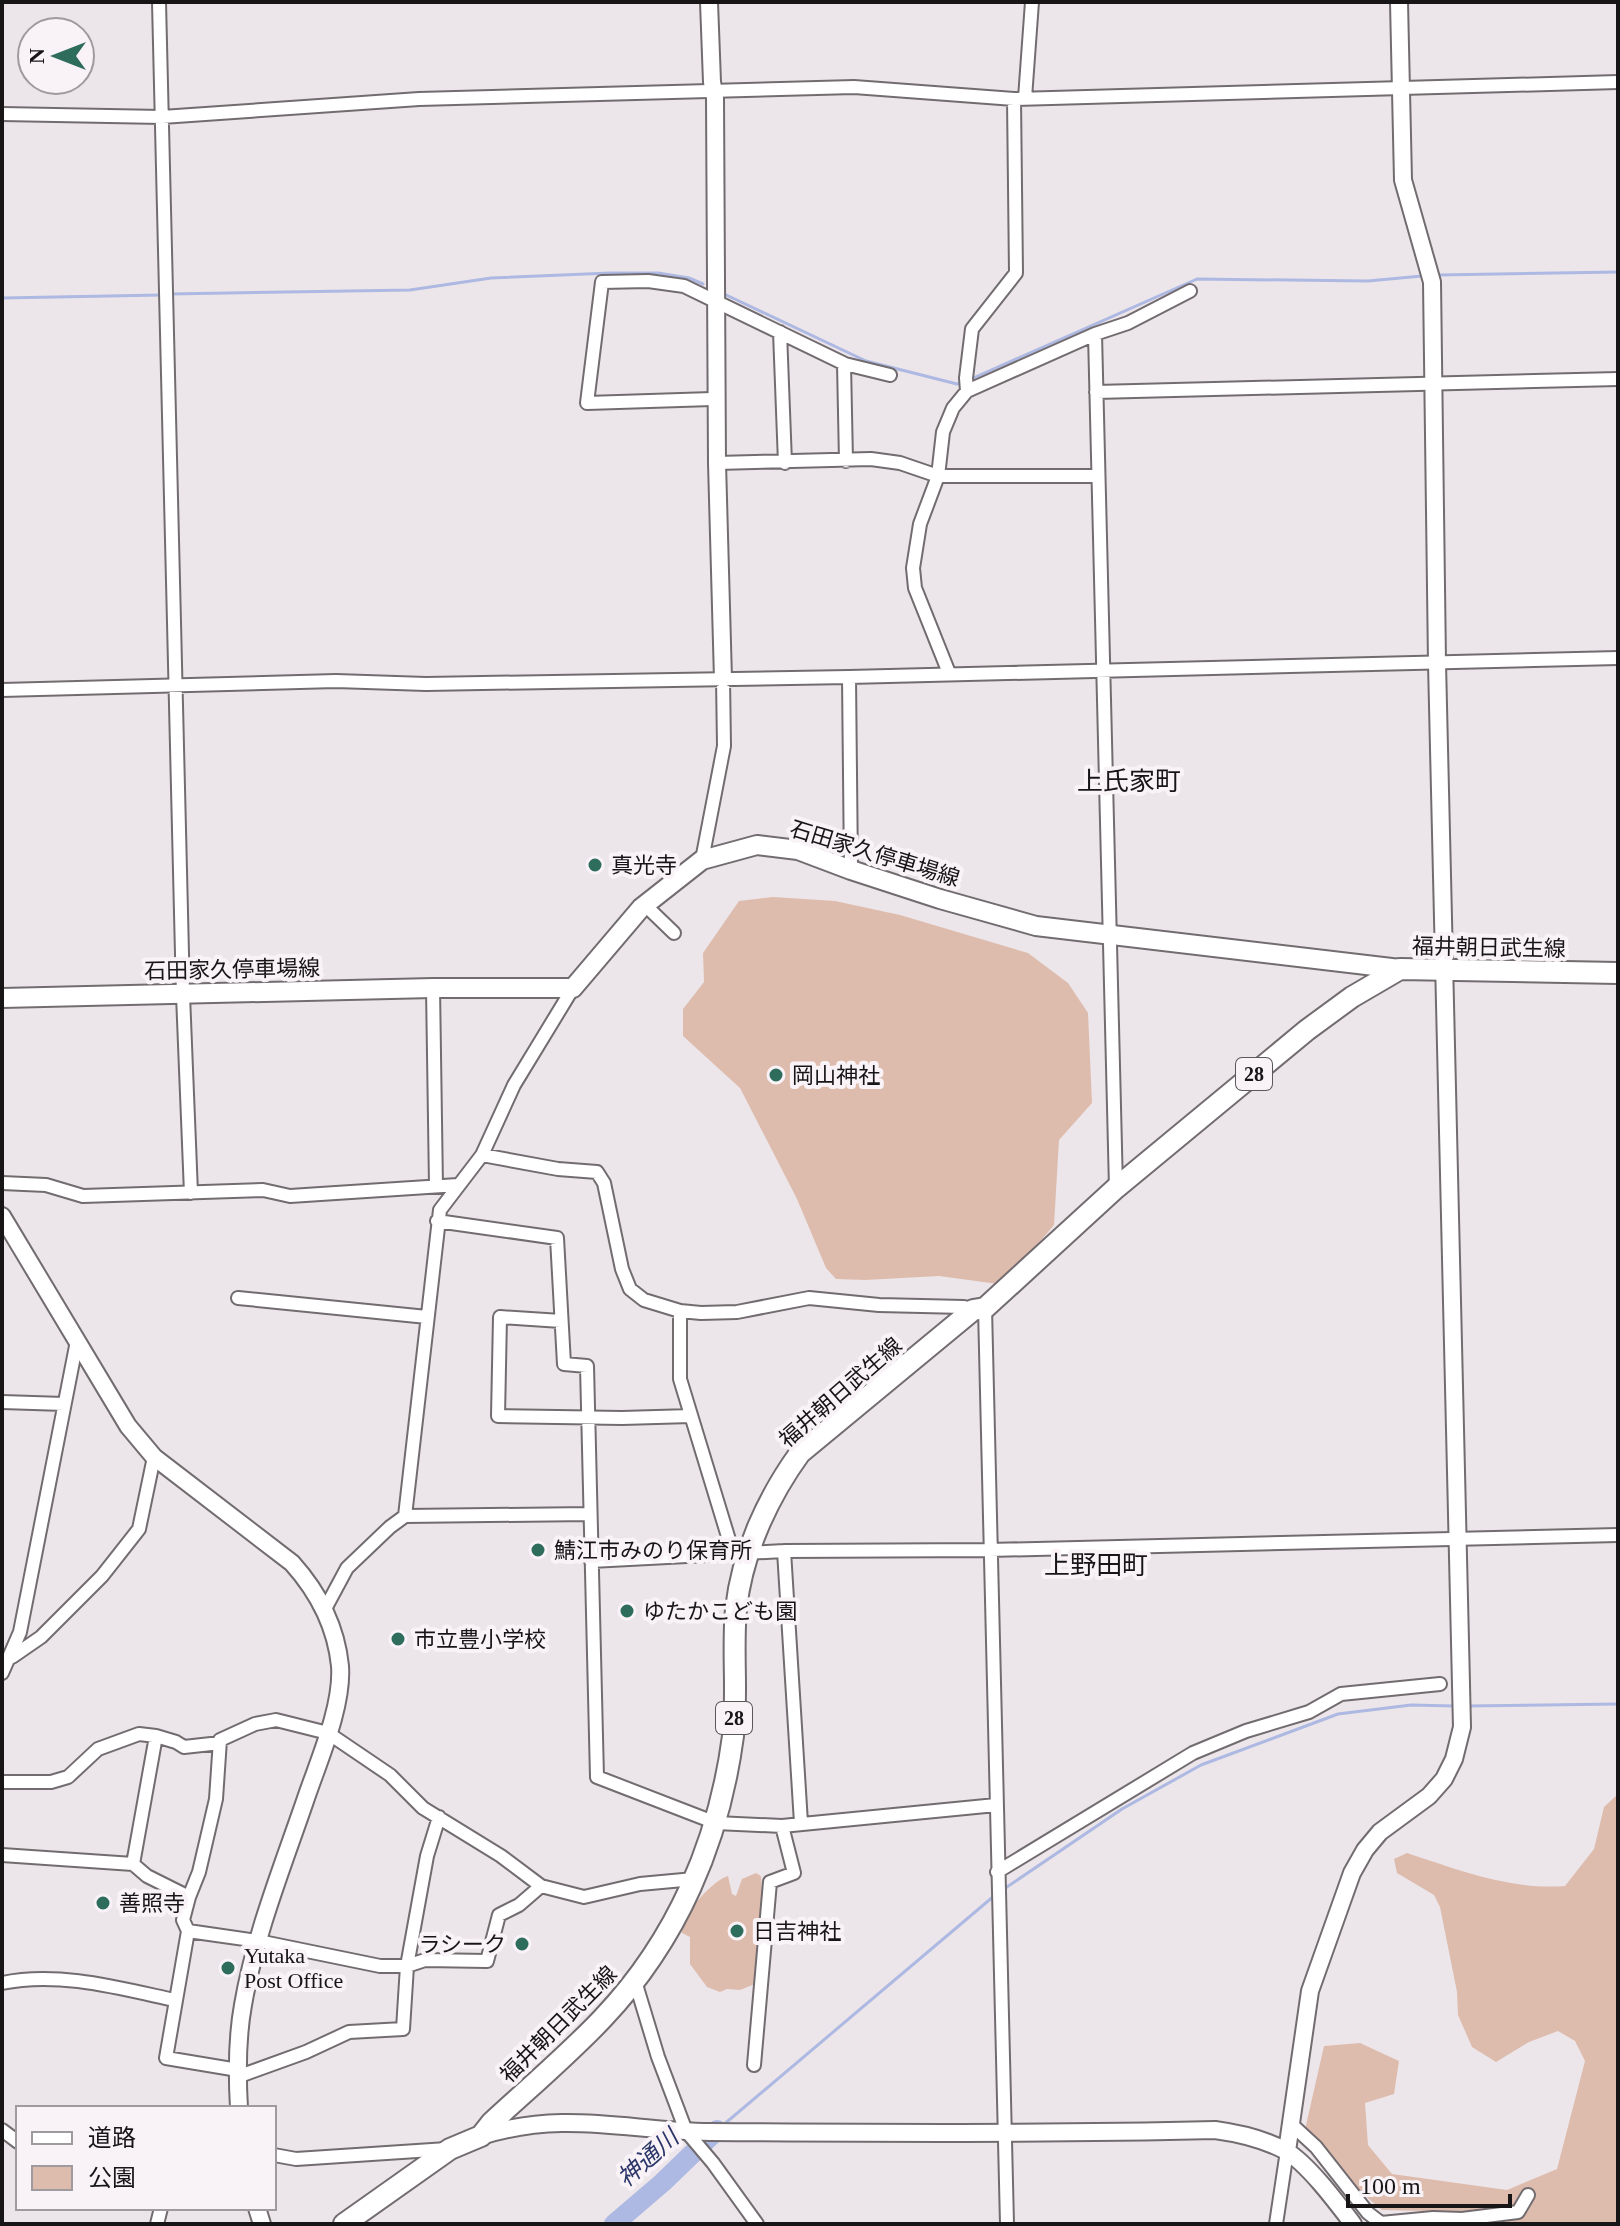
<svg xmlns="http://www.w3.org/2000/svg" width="1620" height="2226" font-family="'Times New Roman','Noto Sans JP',serif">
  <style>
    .green { fill: #debcad }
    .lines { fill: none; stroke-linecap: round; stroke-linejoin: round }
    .stream { stroke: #adb9e2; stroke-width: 3 }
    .river { stroke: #adb9e2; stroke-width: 20 }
    .minor-casing { stroke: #726c70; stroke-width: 16 }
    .tertiary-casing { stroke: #726c70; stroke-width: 20 }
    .secondary-casing { stroke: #726c70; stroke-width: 22 }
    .primary-casing { stroke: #726c70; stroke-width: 24 }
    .minor { stroke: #fff; stroke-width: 12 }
    .tertiary { stroke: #fff; stroke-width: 16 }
    .secondary { stroke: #fff; stroke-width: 18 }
    .primary { stroke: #fff; stroke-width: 20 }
    .poi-dot { fill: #2e6d5b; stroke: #f9f3f7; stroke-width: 3 }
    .labels { text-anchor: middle; stroke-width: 8; stroke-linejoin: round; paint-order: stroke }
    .shield { fill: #f9f3f7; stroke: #5b585a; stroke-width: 2 }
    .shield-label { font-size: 20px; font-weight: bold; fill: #171516 }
    .street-label { font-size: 22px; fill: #171516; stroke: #f9f3f7 }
    .poi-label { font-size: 22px; fill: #171516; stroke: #f9f3f7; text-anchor: start }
    .water-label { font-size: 24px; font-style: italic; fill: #2a3568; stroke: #f9f3f7 }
    .quarter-label { font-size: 26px; fill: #171516; stroke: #f9f3f7 }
  </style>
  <rect width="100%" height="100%" fill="#ece6ea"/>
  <path class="green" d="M773 897 835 901 900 915 1028 953 1068 983 1088 1013 1092 1103 1059 1140 1054 1225 1016 1270 998 1284 939 1276 865 1280 836 1279 826 1268 797 1199 740 1088 683 1036V1009L704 982 703 953 739 901Z
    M1618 1794V2224H1466L1465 2212 1382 2210 1302 2143 1324 2046 1360 2043 1399 2061 1394 2094 1365 2103 1368 2145 1392 2174 1507 2190 1557 2169 1585 2061 1575 2041 1558 2031 1529 2042 1496 2062 1472 2047 1458 2015 1457 1992 1440 1907 1434 1895 1397 1873 1394 1859 1407 1853C1459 1870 1509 1890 1565 1886L1594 1849 1604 1807Z
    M756 1873 761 1876C764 1912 760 1948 755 1984L740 1990 727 1989 720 1992 707 1987 690 1964V1937L682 1933C679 1917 713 1880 728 1876L732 1894 736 1896 742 1879Z"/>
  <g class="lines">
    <path class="stream" d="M1438 275 1618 272
      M722 293 866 361 957 384 964 382
      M170 294 410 290 491 278 610 273H658L689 278 703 284
      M2 298 162 295
      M971 379 1197 279 1368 281 1422 276
      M1466 1706 1618 1704
      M1004 1889 1122 1809 1201 1765 1338 1714 1411 1705 1454 1706
      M722 2126 994 1896"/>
    <path class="river" d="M614 2224 662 2183 717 2130"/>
    <defs>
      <path id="minor" d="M159 2 183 995 191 1193
        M1025 98 1032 2
        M2 114 162 117 419 99 854 87 1014 99 1618 82
        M780 332 785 463
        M1095 334 1116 1188
        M844 364 846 461
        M967 391 966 378 972 329 1016 273 1014 99
        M1096 392 1618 379
        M712 399 587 403 602 282 648 281 684 286 845 364 890 375
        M717 463 871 459 900 463 938 476H1097
        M949 673 915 588 913 568 920 524 938 476 943 432 953 408 967 391 1095 334 1128 323 1190 291
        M849 677 851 870
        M2 690 336 681 426 684 849 677 1618 658
        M702 860 724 746 723 679
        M645 905 674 933
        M433 988 436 1186
        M482 1155 558 1169 597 1172 604 1183 622 1269 630 1289 644 1300 680 1311 701 1313 737 1312 809 1298 879 1305 964 1307 973 1310
        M2 1183 46 1185 83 1196 263 1190 290 1196 458 1185
        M437 1221 557 1238 564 1364 587 1366 597 1777 716 1823 782 1826 996 1805
        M238 1298 427 1317
        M985 1308 1007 2224
        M680 1311V1379L733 1553
        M561 1321 500 1317 498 1416 622 1418 691 1416
        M2 1402 64 1404
        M405 1516 440 1210 482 1155 514 1085 573 988
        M784 1551 801 1823
        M591 1561 784 1551 990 1550 1618 1535
        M325 1609 347 1568 390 1527 405 1516 590 1514
        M12 1657 41 1637 102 1576 139 1529 154 1457
        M2 1673 20 1632 77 1341
        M156 1736 176 1742 184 1747 220 1743
        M2 1782H51L68 1777 98 1749 139 1734 156 1736 133 1864
        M2 1855 133 1864 147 1876 189 1897 199 1872 216 1799 220 1740 255 1724 276 1720 328 1733 390 1775 423 1808 501 1856 541 1886 584 1897 640 1884 694 1879
        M997 1872 1193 1753 1246 1731 1309 1712 1341 1694 1440 1684
        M189 1897 183 1920 188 1931 166 2058 238 2070
        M188 1931 258 1941 380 1966H407L425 1960 487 1961 499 1915 519 1905 541 1886
        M635 1981 658 2057 686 2131 713 2163 757 2224
        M2 1983C58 1971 119 1988 174 2000
        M754 2065 770 1882 794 1873 782 1826
        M237 2077 306 2052 349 2032 403 2029 407 1966 427 1856 439 1817
        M1290 2123 1316 2147 1368 2213 1381 2223 1433 2218 1462 2219 1518 2212 1528 2195
        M2 2130 18 2142
        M274 2155 296 2159 447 2149
        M157 2224 161 2208
        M1276 2224 1287 2151"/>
      <path id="tertiary" d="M709 2 712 82 715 98 717 463 723 679
        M2 1216 128 1426 154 1457 292 1563C318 1592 336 1626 340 1666 343 1707 318 1762 305 1801 282 1868 255 1935 243 2005 237 2038 237 2074 239 2108
        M481 2136C564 2110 628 2131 710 2132 878 2133 1046 2134 1215 2130 1237 2133 1266 2140 1286 2151 1308 2164 1337 2203 1353 2224
        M1287 2151 1310 1991 1352 1873 1365 1850 1380 1832 1429 1796 1444 1779 1454 1759 1462 1727 1437 663 1432 282 1403 180 1399 2
        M257 2208 262 2224"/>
      <path id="secondary" d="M2 998 433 988H573L641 908 702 860 757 845 798 850 851 870 940 899 1036 926 1400 969"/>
      <path id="primary" d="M344 2224 450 2149 481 2136 492 2122C529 2088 568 2055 603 2018 677 1940 719 1842 733 1736 738 1694 732 1651 736 1609 742 1553 768 1497 800 1453L973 1310 985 1308 1116 1188 1307 1030 1352 997 1400 969 1618 973"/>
    </defs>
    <use href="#minor" class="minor-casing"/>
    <use href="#tertiary" class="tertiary-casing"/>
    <use href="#secondary" class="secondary-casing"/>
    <use href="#primary" class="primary-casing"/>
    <use href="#minor" class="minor"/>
    <use href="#tertiary" class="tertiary"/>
    <use href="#secondary" class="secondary"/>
    <use href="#primary" class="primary"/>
  </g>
  <g class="poi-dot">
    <circle cx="595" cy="865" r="8"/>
    <circle cx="776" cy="1075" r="8"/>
    <circle cx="538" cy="1550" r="8"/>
    <circle cx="627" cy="1611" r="8"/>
    <circle cx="398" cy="1639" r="8"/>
    <circle cx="103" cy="1903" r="8"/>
    <circle cx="737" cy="1931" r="8"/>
    <circle cx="522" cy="1944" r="8"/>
    <circle cx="228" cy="1968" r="8"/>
  </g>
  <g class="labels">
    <g class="shield">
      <rect x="1236" y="1058" width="36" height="32" rx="6"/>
      <rect x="716" y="1702" width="36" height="32" rx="6"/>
    </g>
    <g class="shield-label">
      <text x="1254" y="1081">28</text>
      <text x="734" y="1725">28</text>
    </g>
    <g class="street-label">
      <text transform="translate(875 853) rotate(17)" y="8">石田家久停車場線</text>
      <text transform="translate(1489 947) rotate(1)" y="8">福井朝日武生線</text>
      <text transform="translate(232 969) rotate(-1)" y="8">石田家久停車場線</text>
      <text transform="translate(840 1392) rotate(-41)" y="8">福井朝日武生線</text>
      <text transform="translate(558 2024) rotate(-45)" y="8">福井朝日武生線</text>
    </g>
    <g class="poi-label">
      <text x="611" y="873">真光寺</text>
      <text x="792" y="1083">岡山神社</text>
      <text x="554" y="1558">鯖江市みのり保育所</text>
      <text x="643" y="1619">ゆたかこども園</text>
      <text x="414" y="1647">市立豊小学校</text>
      <text x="119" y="1911">善照寺</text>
      <text x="753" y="1939">日吉神社</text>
      <text x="506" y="1952" text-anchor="end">ラシーク</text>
      <text x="244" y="1963">Yutaka<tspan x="244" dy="25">Post Office</tspan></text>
    </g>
    <g class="water-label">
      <text transform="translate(648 2158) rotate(-42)" y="8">神通川</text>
    </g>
    <g class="quarter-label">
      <text x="1129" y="790">上氏家町</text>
      <text x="1096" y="1574">上野田町</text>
    </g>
  </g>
  <rect width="1620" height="2226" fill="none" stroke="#171516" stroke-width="8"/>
  <rect x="16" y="2106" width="260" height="104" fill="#f9f3f7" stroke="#9f9a9d" stroke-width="2"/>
  <rect x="32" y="2132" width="40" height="12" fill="#ffffff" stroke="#9f9a9d" stroke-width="2"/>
  <text x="88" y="2146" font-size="24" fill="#171516">道路</text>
  <rect x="32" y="2166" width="40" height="24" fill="#debcad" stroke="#9f9a9d" stroke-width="2"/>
  <text x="88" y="2186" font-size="24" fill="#171516">公園</text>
  <g transform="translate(56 56) rotate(270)"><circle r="38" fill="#f9f3f7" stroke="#9f9a9d" stroke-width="2"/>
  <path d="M0-6L14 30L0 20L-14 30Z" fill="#2e6d5b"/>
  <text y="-12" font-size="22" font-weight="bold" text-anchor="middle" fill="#171516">N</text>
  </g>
  <path d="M1348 2194v12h162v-12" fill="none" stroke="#171516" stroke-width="4"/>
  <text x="1360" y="2194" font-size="24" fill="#171516" stroke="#f9f3f7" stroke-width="6" paint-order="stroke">100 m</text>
</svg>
